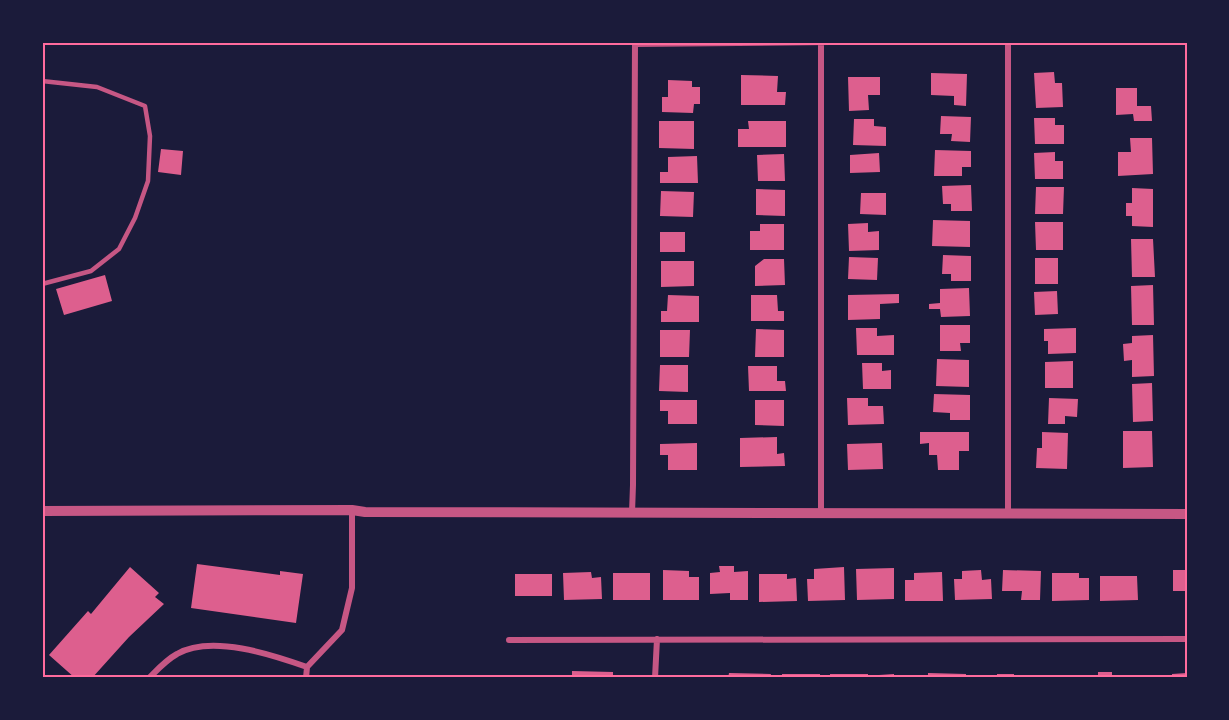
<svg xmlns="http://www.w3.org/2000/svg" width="1229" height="720" font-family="Jost,sans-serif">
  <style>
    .building { fill: #dd5f8e }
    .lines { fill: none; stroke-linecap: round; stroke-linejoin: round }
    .service { stroke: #c65784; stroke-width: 4.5 }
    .minor { stroke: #c65784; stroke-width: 6 }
    .tertiary { stroke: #c65784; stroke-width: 10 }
    .neatline { fill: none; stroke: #ff6b9d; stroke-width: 2 }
  </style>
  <rect width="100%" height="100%" fill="#1b1b3a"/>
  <path class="building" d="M1054 72 1055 83H1062L1063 107 1036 108 1034 73Z
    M931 73 967 74 966 106 954 105V96L931 95Z
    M741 75 778 76 777 92H786L785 105H741Z
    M848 77H880V95H868L869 110 849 111Z
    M668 80 692 81V87H700V104H694L693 113 662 112V97H668Z
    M1116 88H1137V106H1151L1152 121H1134L1133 114 1116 115Z
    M941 116 971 117 970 142 951 141 952 134H940Z
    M1034 118H1055V125H1064V144H1035Z
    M854 119H874V126L886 127V146L853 145Z
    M659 121H694V149L659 148Z
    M748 121H786V147H738V129H749Z
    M1130 138H1152L1153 174 1118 176V152H1131Z
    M161 149 183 151 181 175 158 172Z
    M935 150 971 151V167H962V176H934Z
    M1055 152V161H1063V179H1035L1034 153Z
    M879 153 880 172 850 173V155Z
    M784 154 785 181H758L757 155Z
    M697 156 698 183H660V172H668V157Z
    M971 185 972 211H951V204H943L942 186Z
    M1036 187H1064L1063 214H1035Z
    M1132 188 1153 189V227L1132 226V216H1126V203H1132Z
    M756 189 785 190V216L756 215Z
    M661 191 694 192 693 217 660 216Z
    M861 193H886V215L860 214Z
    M933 220 970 221V247L932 246Z
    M1035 222H1063V250H1036Z
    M868 223V232L879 231V250L849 251 848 224Z
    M760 224H784V250H750V231H760Z
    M660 232H685V252H660Z
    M1131 239H1153L1155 277H1132Z
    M943 255 971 256V281H951V274H942Z
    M849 257 878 258 877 280 848 279Z
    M1035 258H1058V284H1035Z
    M764 259H784L785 285 755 286V266Z
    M661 261H694V286L661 287Z
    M105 275 112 301 64 315 56 289Z
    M1153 285 1154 325H1132L1131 286Z
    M969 288 970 316 941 317 940 309H929V304L940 303V289Z
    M1057 291 1058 314 1035 315 1034 292Z
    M899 294V303L880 304V319L848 320V295Z
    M668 295 699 296V322H661V311H667Z
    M751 295H777L778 311H784V321H751Z
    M940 325H970V343H960L961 351H940Z
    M856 328H877V336L894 335V355H857Z
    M1076 328V353L1048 354V341H1044V329Z
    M756 329 784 330V357H755Z
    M660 330H690L689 357H660Z
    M1153 335 1154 376 1132 377V360L1124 361 1123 344 1132 343V336Z
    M937 359 969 360V387L936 386Z
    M1073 361V388H1045V362Z
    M862 363H882V371L891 370V389H863Z
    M660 365H688V392L659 391Z
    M748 366H777V381H785L786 391H749Z
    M1152 383 1153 421 1133 422 1132 384Z
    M934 394 970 395V420H950V413L933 412Z
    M847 398H868V406H883L884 424 848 425Z
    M1049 398 1078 399 1077 417 1065 416V424H1048Z
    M660 400H697V424H668V411H660Z
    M755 400H784V426L755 425Z
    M1123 431H1152L1153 467 1123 468Z
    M920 432H969V451H959V470H938L937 455H929V443L920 444Z
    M1042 432 1068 433 1067 469 1036 468 1037 448H1042Z
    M777 437V454L784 453 785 466 740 467V438Z
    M697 443V470H668V455H660V444Z
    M882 443 883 469 848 470 847 444Z
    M197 564 280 575V571L303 574 296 623 191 608Z
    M719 566H734V572L748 571V600H730V593L710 594V573L720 572Z
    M130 567 159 593 155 597 164 604 129 637 92 678H75L49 655 88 611 91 614Z
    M844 567 845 600 808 601 807 579H814V569Z
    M894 568V599L857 600 856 569Z
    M663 570 689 571V577H699V600H663Z
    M981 570 982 580 991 579 992 599 955 600 954 579H962V571Z
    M1003 570 1041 571 1040 600H1021L1022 591H1002Z
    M1173 570H1187V591H1173Z
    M591 572 592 578 601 577 602 599 564 600 563 573Z
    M942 572 943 601H905V580H914V573Z
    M613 573H650V600H613Z
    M1052 573H1079V578H1089V600L1052 601Z
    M515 574H552V596H515Z
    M759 574H787V579L796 578 797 601 759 602Z
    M1100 576H1137L1138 600 1100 601Z
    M572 671 613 672V678H572Z
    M1098 672H1112V678H1098Z
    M729 673 771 674 770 678H728Z
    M928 673 966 674V678H928Z
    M1187 673V678H1172V674Z
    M782 674H820V678H782Z
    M830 674H868V678H830Z
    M894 674V678H879V675Z
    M997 674H1014V678H997Z"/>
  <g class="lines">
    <path class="service" d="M42 81 97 87 145 106 150 136 148 181 135 218 119 249 91 271 42 284"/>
    <path class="minor" d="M1008 42V513
      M635 44 830 42
      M632 513 633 485 635 42
      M821 513V42
      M509 640 1187 639
      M149 678C157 670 166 660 177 654 211 634 273 655 307 667
      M306 678 307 667 342 630 352 588V510
      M655 678 657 639"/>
    <path class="tertiary" d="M42 511 352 510 365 512 1187 514"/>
  </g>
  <rect width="1229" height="720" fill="none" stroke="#1b1b3a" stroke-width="87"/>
  <rect x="44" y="44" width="1142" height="632" class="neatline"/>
</svg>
